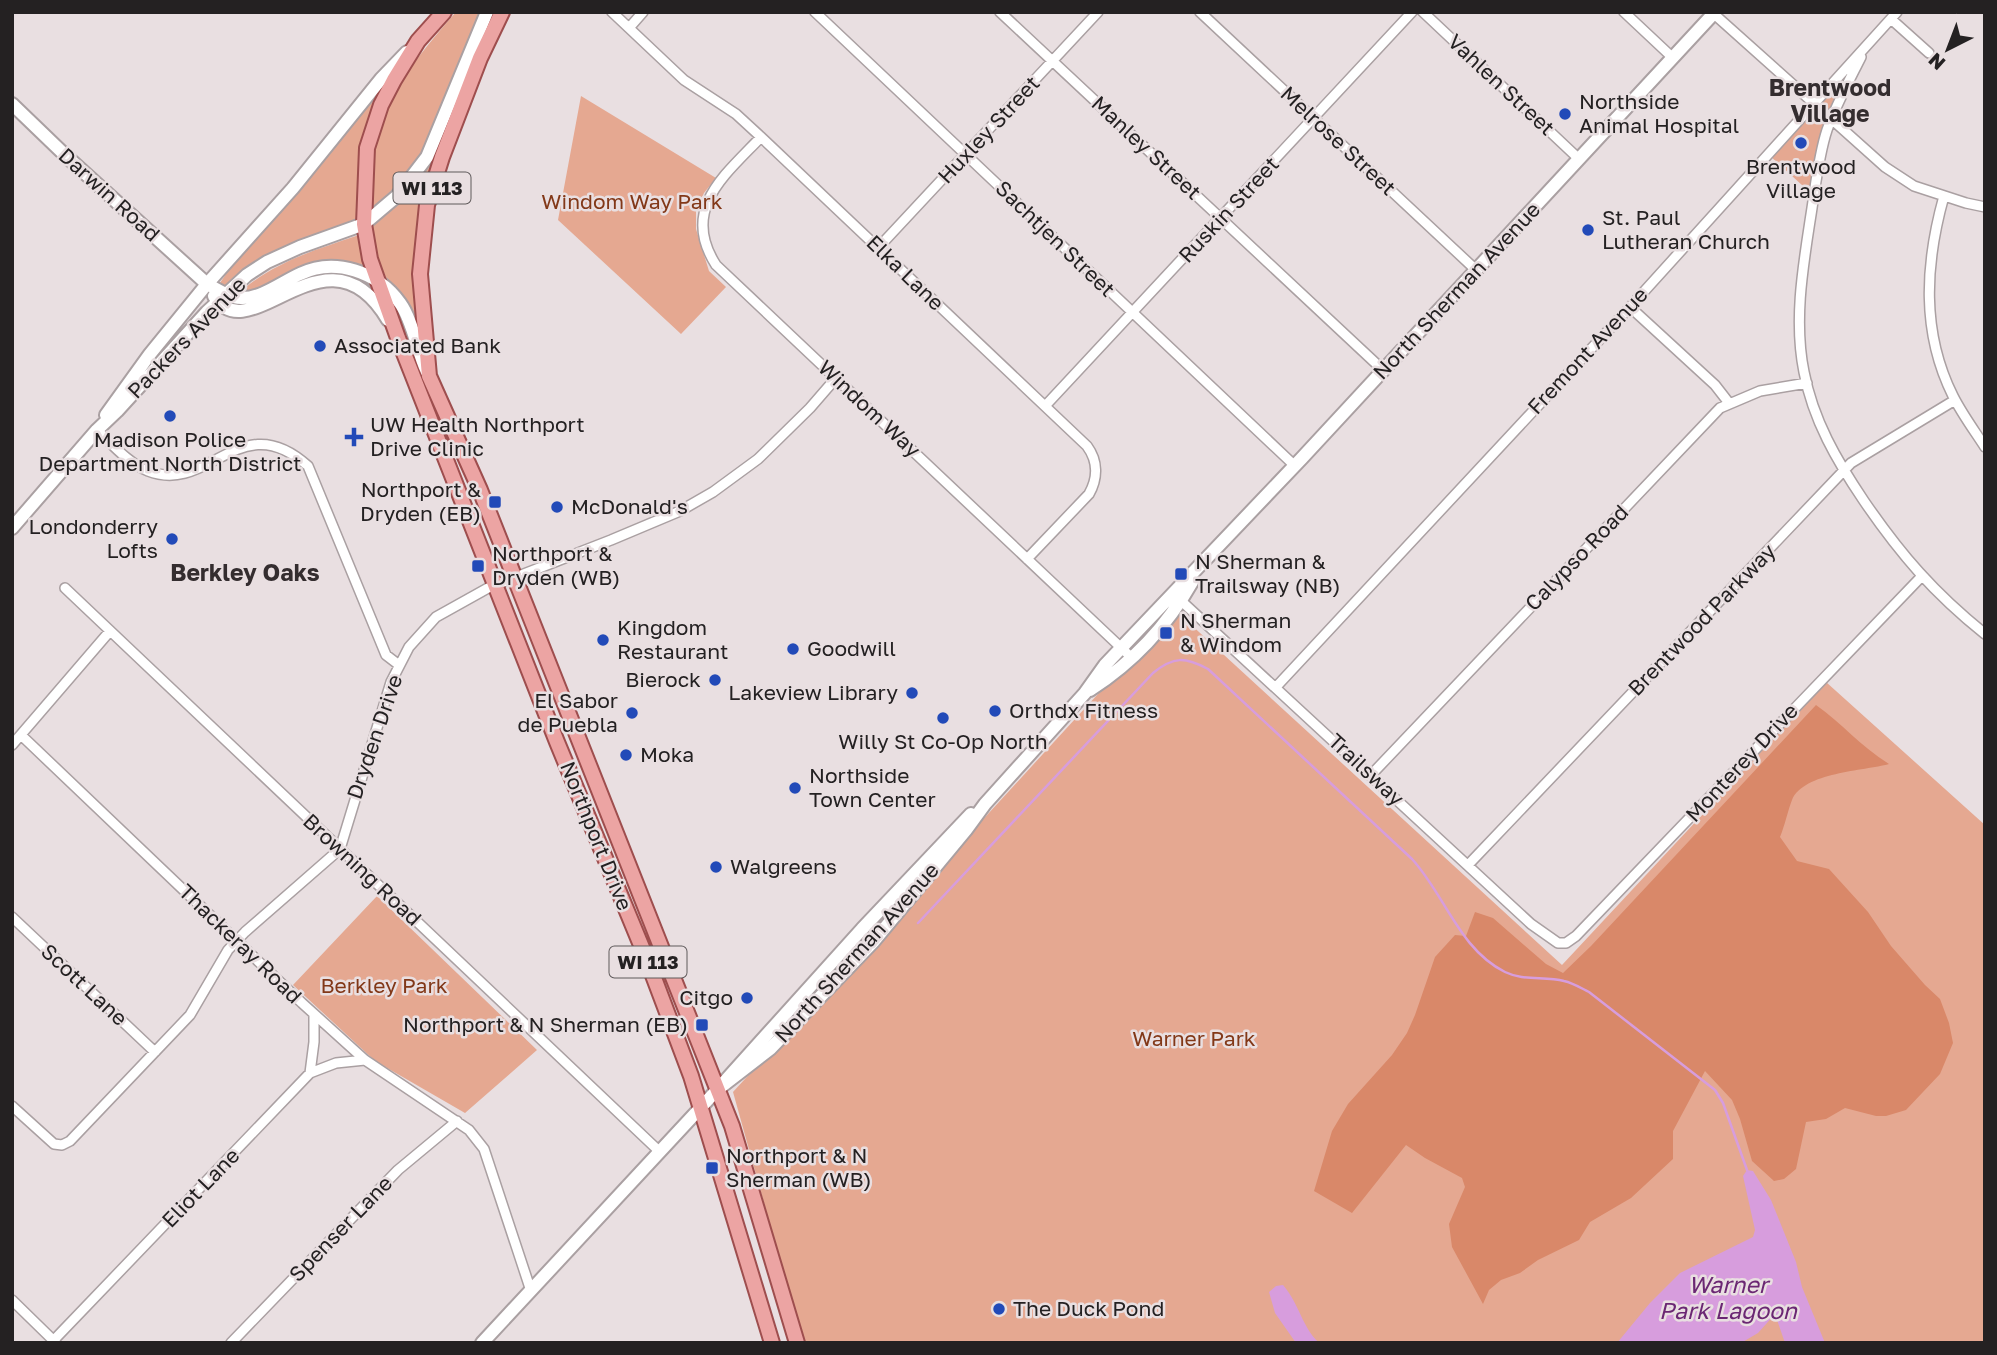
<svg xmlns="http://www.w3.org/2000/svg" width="1997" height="1355" font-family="'Golos Text',sans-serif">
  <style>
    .green { fill: #e5a891 }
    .forest { fill: #d98869 }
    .water { fill: #d79ddd }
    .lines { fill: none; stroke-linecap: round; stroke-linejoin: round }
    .stream { stroke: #d79ddd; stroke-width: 2.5 }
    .street-casing { stroke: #aaa0a2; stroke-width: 12 }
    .secondary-casing { stroke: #aaa0a2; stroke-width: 16 }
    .primary-casing { stroke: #9e4e4e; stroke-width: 18 }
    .street { stroke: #fff; stroke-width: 9 }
    .secondary { stroke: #fff; stroke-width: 12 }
    .primary { stroke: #eca4a3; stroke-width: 14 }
    .poi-dot { fill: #224ab8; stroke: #e9dfe1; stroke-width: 2.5 }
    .labels { text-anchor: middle; stroke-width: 5; stroke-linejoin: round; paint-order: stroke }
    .shield { fill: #e9dfe1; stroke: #5f5a5b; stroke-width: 2 }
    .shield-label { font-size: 19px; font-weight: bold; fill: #242122 }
    .street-label { font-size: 21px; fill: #242122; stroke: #e9dfe1 }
    .poi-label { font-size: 21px; fill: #242122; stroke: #e9dfe1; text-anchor: start }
    .park-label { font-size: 21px; fill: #823818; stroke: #e9dfe1 }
    .neighbourhood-label { font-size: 23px; font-weight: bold; fill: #342d2f; stroke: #e9dfe1 }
    .water-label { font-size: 23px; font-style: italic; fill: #6b2773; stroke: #e9dfe1 }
  </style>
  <rect width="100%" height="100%" fill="#e9dfe1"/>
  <path class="green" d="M456 12H481L422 155 386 201 371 212C371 195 371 179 372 162 376 103 419 55 456 12Z
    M492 12H496L423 198 415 245 413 283 417 326 383 280 376 256 371 226C397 207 416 187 432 159Z
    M386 79 362 156 358 191 359 221 224 287 220 283 228 271 324 159Z
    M1835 92 1838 94 1814 196 1769 155 1813 105Z
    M581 96 716 178 704 193 696 210V229L709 271 726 287 681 334 558 220Z
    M359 235 368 271 332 265 255 294H238C273 262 315 250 359 235Z
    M1175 610 1562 965 1826 682 1985 825V1343H803L733 1092Z
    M377 896 537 1050 465 1113 375 1061 293 985Z"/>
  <path class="forest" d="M1816 705C1843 724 1860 746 1889 764 1864 771 1804 772 1792 800 1788 810 1785 825 1780 837L1797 861 1829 869 1868 912 1891 946 1925 985 1940 999 1949 1023 1953 1043 1940 1074 1906 1110 1886 1116H1876L1845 1108 1826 1119 1806 1122 1796 1169 1784 1179 1774 1181 1752 1161 1740 1119 1732 1100 1705 1071 1673 1131V1159L1631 1198 1590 1222 1579 1240 1538 1260 1520 1273 1501 1280 1489 1290 1483 1304 1452 1247 1449 1224 1465 1187 1462 1178 1425 1158 1406 1145 1352 1213 1314 1191 1332 1131 1348 1104 1392 1055 1407 1033 1415 1015 1435 957 1455 935 1466 936 1475 912 1493 918 1546 964 1563 973 1591 946Z"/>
  <path class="water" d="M1747 1170 1753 1171 1771 1200 1796 1262 1802 1287 1825 1343H1785L1775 1314 1758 1333 1741 1343H1617L1650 1303 1680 1273 1753 1237 1755 1230 1743 1176Z
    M1283 1285C1300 1305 1301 1325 1319 1343H1296L1275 1313 1269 1292 1276 1286Z"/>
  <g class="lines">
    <path class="stream" d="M918 923 1153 673C1174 656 1185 657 1208 669L1412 859C1445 895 1459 949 1505 972 1523 981 1545 976 1564 981 1573 983 1581 988 1589 992L1715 1090 1723 1103 1747 1170"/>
    <defs>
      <path id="street" d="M612 12 684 80 736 114 761 137 1087 446C1098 461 1098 478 1089 494L1027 559
        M815 12 1295 466
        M1000 12 1384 371
        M1200 12 1476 270
        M1423 12 1579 159
        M1624 12 1673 58
        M1714 14 1885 167 1914 186 1966 203 1985 207
        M1891 19 1929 53
        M629 28 643 12
        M1861 57C1849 81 1836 105 1827 130 1819 154 1816 182 1812 208 1804 261 1793 318 1804 372 1813 420 1837 461 1864 501 1901 555 1934 593 1985 634
        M761 137C725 175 680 209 716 265L1132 658
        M1944 196C1925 264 1921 332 1953 396 1962 414 1974 430 1985 447
        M878 248 1098 12
        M1630 307 1715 385 1729 403
        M1046 405 1412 12
        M97 430C112 444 128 463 148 471 210 495 240 405 308 466L386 655 399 665
        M65 588 660 1152
        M1177 597 1531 924 1558 943H1566L1576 936 1921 577
        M1276 687 1630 307 1897 12
        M21 735 302 1003 365 1060 469 1130 484 1149 531 1291
        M12 745 110 631
        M1371 775 1720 408 1760 391 1807 383
        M1468 865 1851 463 1955 400
        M12 917 155 1052
        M310 1073 314 1042V1014
        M12 1106 54 1144 62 1145 70 1141 190 1015 228 950 245 932 340 849 391 682 409 647 436 617 488 588 611 540 680 511 713 492 758 459 810 408 836 378
        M12 1300 56 1343
        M51 1343 310 1073 336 1063 365 1060
        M231 1343 398 1170 457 1121"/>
      <path id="secondary" d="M12 104 66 156 207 284C217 289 229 298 241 298 261 299 282 282 300 274 335 257 378 272 400 303 413 321 417 351 427 372
        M214 296C250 354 327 217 388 320
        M106 415 150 354 207 284 293 188 381 79 407 52
        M12 528 97 430 117 411 207 312 247 275 267 262 300 247 364 224 397 196 427 157 487 12
        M1090 690C1132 663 1167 626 1192 582
        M717 1090 770 1049 874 941 966 830 985 804 1085 693 1105 665 1302 458 1715 12
        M482 1343 717 1090 862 929 971 814"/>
      <path id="primary" d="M444 12 418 41 394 80 381 105 367 148 364 224 370 259 398 338 557 742 648 962 691 1076 772 1343
        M502 12 480 58 442 157 427 205 420 274 429 376 480 490 732 1126 797 1343"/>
    </defs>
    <use href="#street" class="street-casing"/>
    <use href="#secondary" class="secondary-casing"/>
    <use href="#primary" class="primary-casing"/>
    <use href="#street" class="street"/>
    <use href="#secondary" class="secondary"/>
    <use href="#primary" class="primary"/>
  </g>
  <g class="poi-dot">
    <circle cx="1565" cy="114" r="7"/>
    <circle cx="1801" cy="143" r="7"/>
    <circle cx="1588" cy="230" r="7"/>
    <circle cx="320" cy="346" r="7"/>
    <circle cx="170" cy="416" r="7"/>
    <path d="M350.5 426.5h7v7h7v7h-7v7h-7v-7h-7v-7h7z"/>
    <rect x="488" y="495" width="14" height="14" rx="3.5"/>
    <circle cx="557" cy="507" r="7"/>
    <circle cx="172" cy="539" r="7"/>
    <rect x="471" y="559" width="14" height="14" rx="3.5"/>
    <rect x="1174" y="567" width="14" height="14" rx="3.5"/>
    <rect x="1159" y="626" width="14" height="14" rx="3.5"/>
    <circle cx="603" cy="640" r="7"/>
    <circle cx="793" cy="649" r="7"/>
    <circle cx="715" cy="680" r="7"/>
    <circle cx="912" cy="693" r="7"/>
    <circle cx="995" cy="711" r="7"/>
    <circle cx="632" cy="713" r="7"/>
    <circle cx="943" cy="718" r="7"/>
    <circle cx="626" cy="755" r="7"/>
    <circle cx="795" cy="788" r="7"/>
    <circle cx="716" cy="867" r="7"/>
    <circle cx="747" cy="998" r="7"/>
    <rect x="695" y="1018" width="14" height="14" rx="3.5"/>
    <rect x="705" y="1161" width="14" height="14" rx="3.5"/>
    <circle cx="999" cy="1309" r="7"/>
  </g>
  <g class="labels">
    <g class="shield">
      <rect x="393.5" y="172.5" width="77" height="31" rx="5"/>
      <rect x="609.5" y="946.5" width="77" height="31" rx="5"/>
    </g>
    <g class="shield-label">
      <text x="432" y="195">WI 113</text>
      <text x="648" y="969">WI 113</text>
    </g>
    <g class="street-label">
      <text transform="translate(1501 85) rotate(43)" y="7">Vahlen Street</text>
      <text transform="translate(989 130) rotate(-47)" y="7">Huxley Street</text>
      <text transform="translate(1338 141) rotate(43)" y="7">Melrose Street</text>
      <text transform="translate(1146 148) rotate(43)" y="7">Manley Street</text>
      <text transform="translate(109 195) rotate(42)" y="7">Darwin Road</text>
      <text transform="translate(1229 210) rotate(-47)" y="7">Ruskin Street</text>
      <text transform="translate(1055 239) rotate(44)" y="7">Sachtjen Street</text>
      <text transform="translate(905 273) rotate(44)" y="7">Elka Lane</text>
      <text transform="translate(1457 291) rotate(-47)" y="7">North Sherman Avenue</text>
      <text transform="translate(187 338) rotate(-46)" y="7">Packers Avenue</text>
      <text transform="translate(1588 351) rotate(-47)" y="7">Fremont Avenue</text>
      <text transform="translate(869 409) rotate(43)" y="7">Windom Way</text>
      <text transform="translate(1577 558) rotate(-46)" y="7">Calypso Road</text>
      <text transform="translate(1702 620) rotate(-46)" y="7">Brentwood Parkway</text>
      <text transform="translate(375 737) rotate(-71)" y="7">Dryden Drive</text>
      <text transform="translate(1742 763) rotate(-47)" y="7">Monterey Drive</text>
      <text transform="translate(1366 770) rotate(43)" y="7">Trailsway</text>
      <text transform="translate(596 836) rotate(68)" y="7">Northport Drive</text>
      <text transform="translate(362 870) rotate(43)" y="7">Browning Road</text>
      <text transform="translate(240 944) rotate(44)" y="7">Thackeray Road</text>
      <text transform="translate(857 953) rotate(-48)" y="7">North Sherman Avenue</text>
      <text transform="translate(84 985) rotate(43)" y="7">Scott Lane</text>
      <text transform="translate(201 1188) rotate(-46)" y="7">Eliot Lane</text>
      <text transform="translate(341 1229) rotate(-46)" y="7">Spenser Lane</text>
    </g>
    <g class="poi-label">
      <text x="1579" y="109">Northside<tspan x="1579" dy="24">Animal Hospital</tspan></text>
      <text x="1801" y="174" text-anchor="middle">Brentwood<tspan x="1801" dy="24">Village</tspan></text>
      <text x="1602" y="225">St. Paul<tspan x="1602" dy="24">Lutheran Church</tspan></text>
      <text x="334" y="353">Associated Bank</text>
      <text x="370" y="432">UW Health Northport<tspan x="370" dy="24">Drive Clinic</tspan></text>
      <text x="170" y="447" text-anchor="middle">Madison Police<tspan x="170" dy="24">Department North District</tspan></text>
      <text x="481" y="497" text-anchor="end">Northport &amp;<tspan x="481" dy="24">Dryden (EB)</tspan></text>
      <text x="571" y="514">McDonald's</text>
      <text x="158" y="534" text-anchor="end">Londonderry<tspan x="158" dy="24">Lofts</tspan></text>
      <text x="492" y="561">Northport &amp;<tspan x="492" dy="24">Dryden (WB)</tspan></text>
      <text x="1195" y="569">N Sherman &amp;<tspan x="1195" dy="24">Trailsway (NB)</tspan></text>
      <text x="1180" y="628">N Sherman<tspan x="1180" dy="24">&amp; Windom</tspan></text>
      <text x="617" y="635">Kingdom<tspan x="617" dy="24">Restaurant</tspan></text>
      <text x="807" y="656">Goodwill</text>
      <text x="701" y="687" text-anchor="end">Bierock</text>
      <text x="898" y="700" text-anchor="end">Lakeview Library</text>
      <text x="618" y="708" text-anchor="end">El Sabor<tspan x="618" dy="24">de Puebla</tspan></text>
      <text x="1009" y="718">Orthdx Fitness</text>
      <text x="943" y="749" text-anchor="middle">Willy St Co-Op North</text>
      <text x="640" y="762">Moka</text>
      <text x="809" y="783">Northside<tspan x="809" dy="24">Town Center</tspan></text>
      <text x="730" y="874">Walgreens</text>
      <text x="733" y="1005" text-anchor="end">Citgo</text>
      <text x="688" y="1032" text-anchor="end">Northport &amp; N Sherman (EB)</text>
      <text x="726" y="1163">Northport &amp; N<tspan x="726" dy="24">Sherman (WB)</tspan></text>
      <text x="1013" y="1316">The Duck Pond</text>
    </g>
    <g class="park-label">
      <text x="632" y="209">Windom Way Park</text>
      <text x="384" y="993">Berkley Park</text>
      <text x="1194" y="1046">Warner Park</text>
    </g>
    <g class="neighbourhood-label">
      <text x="1830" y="96">Brentwood<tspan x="1830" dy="26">Village</tspan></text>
      <text x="245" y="581">Berkley Oaks</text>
    </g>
    <g class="water-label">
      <text x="1728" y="1293">Warner<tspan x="1728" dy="26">Park Lagoon</tspan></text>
    </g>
  </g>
  <rect width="1997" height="1355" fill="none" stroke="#242122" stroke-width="28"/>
  <g transform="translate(1948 49) rotate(222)" stroke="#e9dfe1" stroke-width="5" paint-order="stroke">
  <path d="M0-5L12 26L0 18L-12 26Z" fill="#242122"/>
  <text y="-10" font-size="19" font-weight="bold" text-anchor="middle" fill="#242122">N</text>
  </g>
</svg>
